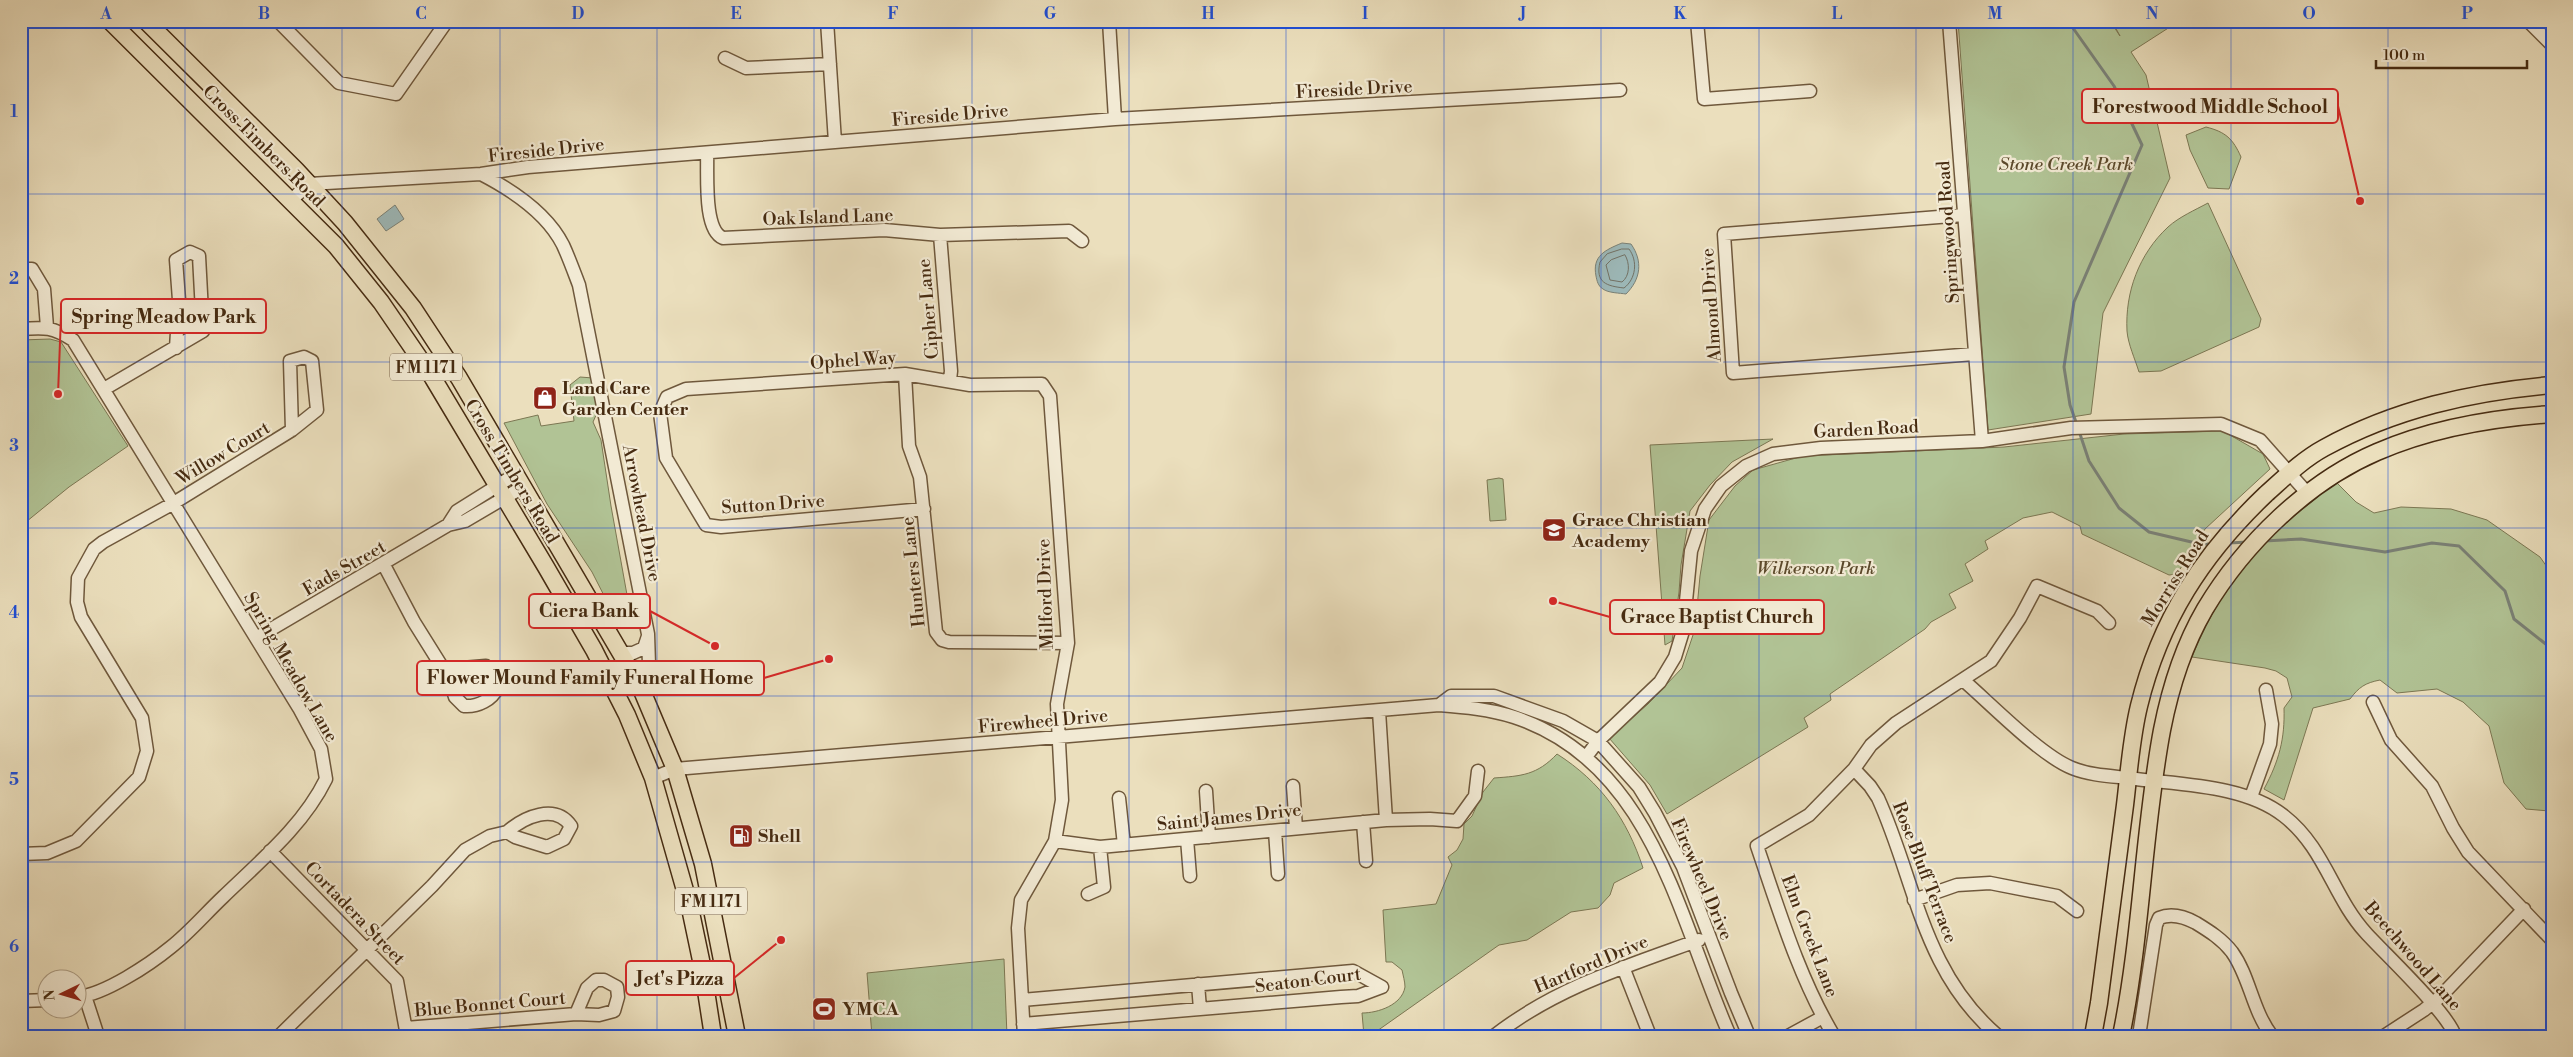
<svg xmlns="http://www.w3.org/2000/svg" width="2573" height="1057" font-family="'Libre Bodoni',serif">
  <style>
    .green { fill: #b1c395; stroke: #7c7753 }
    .water { fill: #9dbabb; stroke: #7a8177 }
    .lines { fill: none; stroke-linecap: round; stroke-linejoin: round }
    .shore { stroke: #727266; stroke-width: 1 }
    .stream { stroke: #7a8177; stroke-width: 3 }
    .minor-casing { stroke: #6f583c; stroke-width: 15 }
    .major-casing { stroke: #462b11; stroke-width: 19 }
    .minor { stroke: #f2ead4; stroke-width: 12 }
    .major { stroke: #ebdfbd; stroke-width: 16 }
    .grid { fill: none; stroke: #1d4ed8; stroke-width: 1; stroke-opacity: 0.55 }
    .labels { text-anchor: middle; stroke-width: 4.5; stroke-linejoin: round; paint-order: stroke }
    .shield { fill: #f2ead4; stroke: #7a644c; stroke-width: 1 }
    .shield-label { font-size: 16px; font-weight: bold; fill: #462b11 }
    .street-label { font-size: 18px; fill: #462b11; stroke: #f2ead4 }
    .park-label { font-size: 18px; font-style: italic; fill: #5b492b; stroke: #f2ead4 }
    .poi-label { font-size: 18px; font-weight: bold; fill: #462b11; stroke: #f2ead4; text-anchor: start }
    .leader { fill: none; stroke: #d62828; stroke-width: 2 }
    .callout-dot { fill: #d62828; stroke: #f2ead4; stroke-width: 2 }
    .callout { fill: #f2ead4; stroke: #d62828; stroke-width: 2 }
    .callout-label { font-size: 19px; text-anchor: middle; font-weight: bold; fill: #462b11 }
    .neatline { fill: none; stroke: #1d4ed8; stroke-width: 2 }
    .grid-label { font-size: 16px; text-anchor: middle; font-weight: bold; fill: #1d4ed8 }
  </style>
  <rect width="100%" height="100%" fill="#ebdfbd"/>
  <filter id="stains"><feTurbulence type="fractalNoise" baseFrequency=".004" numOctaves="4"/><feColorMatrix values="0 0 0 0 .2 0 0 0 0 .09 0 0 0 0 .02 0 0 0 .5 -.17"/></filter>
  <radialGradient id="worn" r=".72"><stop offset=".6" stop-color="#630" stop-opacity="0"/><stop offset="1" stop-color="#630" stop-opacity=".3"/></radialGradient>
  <path class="green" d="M1958 21H2110L2120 36 2112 21H2170L2173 25 2131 52 2146 75 2170 178 2103 313 2091 414 1988 430Z
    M2206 127C2226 132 2233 139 2241 157L2229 189 2208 188 2190 150 2186 135Z
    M2208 203 2261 319 2259 327 2161 371 2139 372C2135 359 2128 344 2127 331 2125 292 2139 254 2168 227 2179 217 2195 210 2208 203Z
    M50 339 61 342 128 446 69 487 21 526V340Z
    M580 377 593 378 601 404 593 422 601 440 611 506 631 617 617 621 592 572 547 504 504 423 538 415 541 426 574 421 570 385Z
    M2223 431 2263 454 2270 469 2205 529 2177 574 2169 575 2082 534 2080 526 2052 512 2023 518 1985 541 1988 549 1965 564 1973 581 1949 594 1956 608 1931 622 1925 629 1830 694 1831 700 1804 718 1808 727 1667 814 1650 785 1609 738 1648 704 1682 668 1695 629 1700 576 1709 520 1735 486 1753 470 1803 456 2004 447 2124 434Z
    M1773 439 1732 462 1710 485 1690 511 1681 565 1679 592 1672 641 1665 645 1650 445Z
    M1499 478 1503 479 1506 520 1490 521 1487 480Z
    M2336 482 2356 502 2374 513 2401 507 2451 509 2487 520 2540 557 2552 574V813L2549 811 2526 809 2504 783 2489 726 2463 702 2437 689 2397 693 2380 680C2365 683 2359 687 2350 699L2313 708 2284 800 2264 789C2279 761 2285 739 2284 708L2292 697 2287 678 2276 671 2265 668 2192 657C2203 629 2220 598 2238 573 2265 538 2302 510 2336 482Z
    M1557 754C1601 782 1627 819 1643 868L1614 883 1610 895 1598 908 1571 912 1527 940 1499 945 1377 1031 1380 1036H1364L1362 1013C1378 1013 1402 1005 1405 987 1405 982 1403 975 1402 970L1392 962H1386L1383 910 1436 904 1452 865 1448 857 1457 850 1463 839 1464 824 1472 816 1483 792 1494 778C1522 776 1537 775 1557 754Z
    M1004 959 1007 1036H872L867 973Z"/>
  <path class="water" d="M395 205 404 219 386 231 377 219Z
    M1622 243 1631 244C1643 261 1641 279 1626 294 1620 293 1608 293 1603 289 1598 286 1597 281 1596 276 1592 256 1605 250 1622 243Z"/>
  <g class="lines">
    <path class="shore" d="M1622 249H1629C1638 261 1636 279 1624 288 1607 286 1595 283 1600 262L1607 254Z
      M1625 255C1630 263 1630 276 1622 282L1610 280 1606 265 1611 260Z"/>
    <path class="stream" d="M2068 21 2114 86 2142 145 2074 302 2064 367 2070 405 2077 425
      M2079 431 2089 461 2119 508 2149 532 2200 544H2213
      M2264 541 2301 539 2385 552 2432 543 2459 546 2505 591 2514 619 2552 649
      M2229 543 2248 542"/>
    <defs>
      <path id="minor" d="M278 21 339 83 396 94 447 21
        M827 21 835 142
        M1109 21 1115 119
        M1697 21 1704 99 1810 91
        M1949 21 1982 441
        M2528 21 2552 45
        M725 58 746 68 830 64
        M707 153C708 173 703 230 723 238L884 230 940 235 1069 231 1082 241
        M481 174C512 190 547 213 563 245 569 258 574 272 579 285L648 634 649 665 640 686
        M290 201 309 184 481 174 528 167 1115 119 1620 90
        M1964 215 1724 234 1733 373 1974 354
        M940 235 951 371 950 380
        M21 269H32L44 289 47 327
        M21 329C45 327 53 327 73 340L299 708 321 749 326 779C303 826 260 861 223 897 206 913 190 932 171 947 149 965 105 994 78 997
        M304 357 312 361 317 410 292 430 290 361Z
        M905 374 909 446 920 477 936 632 942 640 949 642 1068 643
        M104 389 203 331 199 256 190 252 176 260 179 300 176 348
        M924 509 721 527 706 525 666 458 660 413 667 397 686 389 905 374 970 385 1042 384 1050 396 1068 643 1057 704 1062 800 1055 841 1021 900 1018 928 1024 1036
        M448 525 457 511 516 474
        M384 565 414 622 449 678 455 697 464 706C478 707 492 700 498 687L493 673 486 666 462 668 449 678
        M256 638 448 525 465 521 523 487
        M620 653H633L644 648 648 636
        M1963 680C1991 704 2040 755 2072 768 2089 775 2109 776 2128 778 2177 785 2244 784 2284 816 2325 848 2333 897 2366 933 2385 954 2448 1013 2455 1036
        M2373 702 2391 740 2432 786 2453 828 2468 852 2552 940
        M1439 705 1451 696H1494L1563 721 1598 741 1639 787 1655 813 1683 867 1731 993 1749 1036
        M1379 711 1386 820
        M1586 757 1598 741 1660 682 1675 657 1683 631 1691 551 1705 509 1721 486 1746 466 1773 454 1821 448 1982 441 2071 428 2221 424 2260 440 2308 494
        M1854 769 1870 786 1878 798C1916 882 1922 971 1998 1036
        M653 778 675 769 1439 705C1464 707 1489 709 1514 717 1653 763 1678 918 1730 1036
        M1293 786 1296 828
        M1206 791 1209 837
        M2251 797 2270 744 2272 724 2266 690
        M1119 798 1124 845
        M1363 822 1366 861
        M1275 831 1278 874
        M1187 839 1190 876
        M1055 841 1100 847 1386 820 1430 819 1457 821 1475 796 1478 771
        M270 851 397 981 407 1036
        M21 854 47 853 76 841 139 777 147 751 142 718 81 617 77 602 78 578 94 549 103 542 172 504 292 430
        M1088 894 1104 887 1100 847
        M1914 900 1957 885 1990 883 2057 896 2077 911
        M1623 967 1650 1036
        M596 980H604L617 987 618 997 614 1011 599 1015 576 1014 587 988Z
        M1198 984 1200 1009
        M85 996 98 1036
        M1022 1000 1353 971 1382 987 1358 996 1341 997 1023 1024
        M21 1001 48 1000
        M406 1028 576 1014
        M279 1036 432 886 465 850 490 836 507 832 515 837 547 847 564 839 571 826C555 803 524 817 507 832
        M1494 1036C1555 988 1627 966 1699 940
        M1788 1036 1823 1017
        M1834 1036C1799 978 1779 910 1757 846L1809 815 1854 769 1871 745 1896 723 1991 661 2020 618 2037 586 2097 611 2109 623
        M2139 1036 2156 925 2159 918C2171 913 2185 917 2196 923 2209 931 2222 939 2232 952 2250 977 2252 1010 2272 1036
        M2384 1036 2424 1010 2440 997 2524 909"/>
      <path id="major" d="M110 21 336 246 381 302 433 378 546 567 594 650 627 715 653 778 690 908 702 965 713 1036
        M146 21 296 170 345 223 413 308 459 378 640 686 675 769 703 864 737 1036
        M2093 1036 2099 1003C2108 937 2116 871 2125 805 2129 772 2131 739 2139 706 2160 620 2202 555 2266 494 2284 478 2302 460 2324 448 2395 409 2471 392 2552 385
        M2121 1036C2142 935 2143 831 2162 730 2170 689 2184 645 2205 609 2244 544 2307 482 2377 452 2432 428 2492 418 2552 414"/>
    </defs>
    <use href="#minor" class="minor-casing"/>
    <use href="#major" class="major-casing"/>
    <use href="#minor" class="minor"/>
    <use href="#major" class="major"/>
  </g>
  <path class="grid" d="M185 21V1036M342 21V1036M500 21V1036M657 21V1036M814 21V1036M972 21V1036M1129 21V1036M1286 21V1036M1444 21V1036M1601 21V1036M1759 21V1036M1916 21V1036M2073 21V1036M2231 21V1036M2388 21V1036M21 194H2552M21 362H2552M21 528H2552M21 696H2552M21 862H2552"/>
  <defs>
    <symbol id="shop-square" viewBox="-11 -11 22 22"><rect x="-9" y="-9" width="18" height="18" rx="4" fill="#8f2418" stroke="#f2ead4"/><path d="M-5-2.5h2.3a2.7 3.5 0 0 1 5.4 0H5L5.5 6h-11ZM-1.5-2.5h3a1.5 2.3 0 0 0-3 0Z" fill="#fff"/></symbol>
    <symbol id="school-square" viewBox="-11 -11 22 22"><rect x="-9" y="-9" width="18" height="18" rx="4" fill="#8f2418" stroke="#f2ead4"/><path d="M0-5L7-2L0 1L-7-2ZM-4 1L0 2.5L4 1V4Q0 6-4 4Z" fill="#fff"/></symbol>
    <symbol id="fuel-square" viewBox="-11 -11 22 22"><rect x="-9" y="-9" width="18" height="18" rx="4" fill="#8f2418" stroke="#f2ead4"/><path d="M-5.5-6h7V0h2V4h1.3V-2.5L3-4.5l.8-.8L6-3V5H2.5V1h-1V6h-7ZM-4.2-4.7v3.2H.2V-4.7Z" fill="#fff"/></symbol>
    <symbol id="stadium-square" viewBox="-11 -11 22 22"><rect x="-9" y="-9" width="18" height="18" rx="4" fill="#8f2418" stroke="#f2ead4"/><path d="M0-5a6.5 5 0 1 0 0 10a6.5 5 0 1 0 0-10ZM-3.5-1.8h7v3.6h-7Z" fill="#fff"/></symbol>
  </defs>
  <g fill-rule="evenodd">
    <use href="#shop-square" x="531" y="384" width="28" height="28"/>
    <use href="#school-square" x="1540" y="516" width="28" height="28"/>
    <use href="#fuel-square" x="727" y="822" width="28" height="28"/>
    <use href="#stadium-square" x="810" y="995" width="28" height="28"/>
  </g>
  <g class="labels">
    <g class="shield">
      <rect x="390" y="353.5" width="72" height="27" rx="4"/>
      <rect x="675" y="887.5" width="72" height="27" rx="4"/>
    </g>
    <g class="shield-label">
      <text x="426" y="373">FM 1171</text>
      <text x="711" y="907">FM 1171</text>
    </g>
    <g class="street-label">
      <text transform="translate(1354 89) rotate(-3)" y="6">Fireside Drive</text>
      <text transform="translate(950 115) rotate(-5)" y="6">Fireside Drive</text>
      <text transform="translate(264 146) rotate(45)" y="6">Cross Timbers Road</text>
      <text transform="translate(546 150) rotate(-6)" y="6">Fireside Drive</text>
      <text transform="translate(828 217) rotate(-2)" y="6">Oak Island Lane</text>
      <text transform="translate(1948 232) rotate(-94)" y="6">Springwood Road</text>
      <text transform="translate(1711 305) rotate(-94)" y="6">Almond Drive</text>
      <text transform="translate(928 309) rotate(-95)" y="6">Cipher Lane</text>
      <text transform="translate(853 360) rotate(-4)" y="6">Ophel Way</text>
      <text transform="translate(1866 429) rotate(-3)" y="6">Garden Road</text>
      <text transform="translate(223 453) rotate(-31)" y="6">Willow Court</text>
      <text transform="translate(512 471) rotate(59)" y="6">Cross Timbers Road</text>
      <text transform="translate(773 504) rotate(-4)" y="6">Sutton Drive</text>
      <text transform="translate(642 513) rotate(79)" y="6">Arrowhead Drive</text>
      <text transform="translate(344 568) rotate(-30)" y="6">Eads Street</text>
      <text transform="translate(913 572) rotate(-96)" y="6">Hunters Lane</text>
      <text transform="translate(2175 578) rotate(-58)" y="6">Morriss Road</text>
      <text transform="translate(1045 594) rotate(-92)" y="6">Milford Drive</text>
      <text transform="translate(291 667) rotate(60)" y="6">Spring Meadow Lane</text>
      <text transform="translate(1043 721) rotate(-5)" y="6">Firewheel Drive</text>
      <text transform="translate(1229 817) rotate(-6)" y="6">Saint James Drive</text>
      <text transform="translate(1925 872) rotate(69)" y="6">Rose Bluff Terrace</text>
      <text transform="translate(1702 879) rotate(67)" y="6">Firewheel Drive</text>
      <text transform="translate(355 913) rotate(46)" y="6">Cortadera Street</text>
      <text transform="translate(1810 936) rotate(69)" y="6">Elm Creek Lane</text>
      <text transform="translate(2413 956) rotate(49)" y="6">Beechwood Lane</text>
      <text transform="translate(1591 964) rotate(-23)" y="6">Hartford Drive</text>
      <text transform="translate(1308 980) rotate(-7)" y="6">Seaton Court</text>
      <text transform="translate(490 1004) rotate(-5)" y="6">Blue Bonnet Court</text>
    </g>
    <g class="park-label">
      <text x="2066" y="170">Stone Creek Park</text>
      <text x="1816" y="574">Wilkerson Park</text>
    </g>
    <g class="poi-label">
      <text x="562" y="394">Land Care<tspan x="562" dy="21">Garden Center</tspan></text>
      <text x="1572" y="526">Grace Christian<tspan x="1572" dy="21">Academy</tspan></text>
      <text x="758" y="842">Shell</text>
      <text x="842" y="1015">YMCA</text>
    </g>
  </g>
  <path class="leader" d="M2360 201L2338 106M58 394L61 316M715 646L650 611M1553 601L1610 617M829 659L764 678M781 940L734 978"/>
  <g class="callout-dot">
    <circle cx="2360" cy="201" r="5"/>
    <circle cx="58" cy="394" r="5"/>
    <circle cx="715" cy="646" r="5"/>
    <circle cx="1553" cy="601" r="5"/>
    <circle cx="829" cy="659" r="5"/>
    <circle cx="781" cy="940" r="5"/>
  </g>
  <g class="callout">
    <rect x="2082" y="89" width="256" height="34" rx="5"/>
    <rect x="61" y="299" width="205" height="34" rx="5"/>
    <rect x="529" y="594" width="121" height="34" rx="5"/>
    <rect x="1610" y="600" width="214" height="34" rx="5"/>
    <rect x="417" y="661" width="347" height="34" rx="5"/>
    <rect x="626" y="961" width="108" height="34" rx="5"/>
  </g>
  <g class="callout-label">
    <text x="2210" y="113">Forestwood Middle School</text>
    <text x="164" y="323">Spring Meadow Park</text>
    <text x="589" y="617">Ciera Bank</text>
    <text x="1717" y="623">Grace Baptist Church</text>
    <text x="590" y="684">Flower Mound Family Funeral Home</text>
    <text x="680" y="985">Jet's Pizza</text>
  </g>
  <rect width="2573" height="1057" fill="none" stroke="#ebdfbd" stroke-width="55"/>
  <g transform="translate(62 994) rotate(265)"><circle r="24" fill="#f2ead4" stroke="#ad9e86"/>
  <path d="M0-4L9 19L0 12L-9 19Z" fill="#8f2418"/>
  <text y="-8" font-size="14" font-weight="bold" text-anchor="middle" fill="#462b11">N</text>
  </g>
  <path d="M2376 60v8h151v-8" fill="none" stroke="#462b11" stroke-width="2.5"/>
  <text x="2383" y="60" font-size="15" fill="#462b11" stroke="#f2ead4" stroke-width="4" paint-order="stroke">100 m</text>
  <rect x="28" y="28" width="2518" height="1002" class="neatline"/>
  <g class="grid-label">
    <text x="106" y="19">A</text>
    <text x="264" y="19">B</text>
    <text x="421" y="19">C</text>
    <text x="578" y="19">D</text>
    <text x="736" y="19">E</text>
    <text x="893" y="19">F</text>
    <text x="1050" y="19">G</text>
    <text x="1208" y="19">H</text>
    <text x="1365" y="19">I</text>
    <text x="1523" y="19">J</text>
    <text x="1680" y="19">K</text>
    <text x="1837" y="19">L</text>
    <text x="1995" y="19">M</text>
    <text x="2152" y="19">N</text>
    <text x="2309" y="19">O</text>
    <text x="2467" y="19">P</text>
    <text x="14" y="117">1</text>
    <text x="14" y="284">2</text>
    <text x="14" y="451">3</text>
    <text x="14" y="618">4</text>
    <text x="14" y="785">5</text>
    <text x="14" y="952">6</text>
  </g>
  <rect width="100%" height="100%" filter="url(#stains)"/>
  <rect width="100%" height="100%" fill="url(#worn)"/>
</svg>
